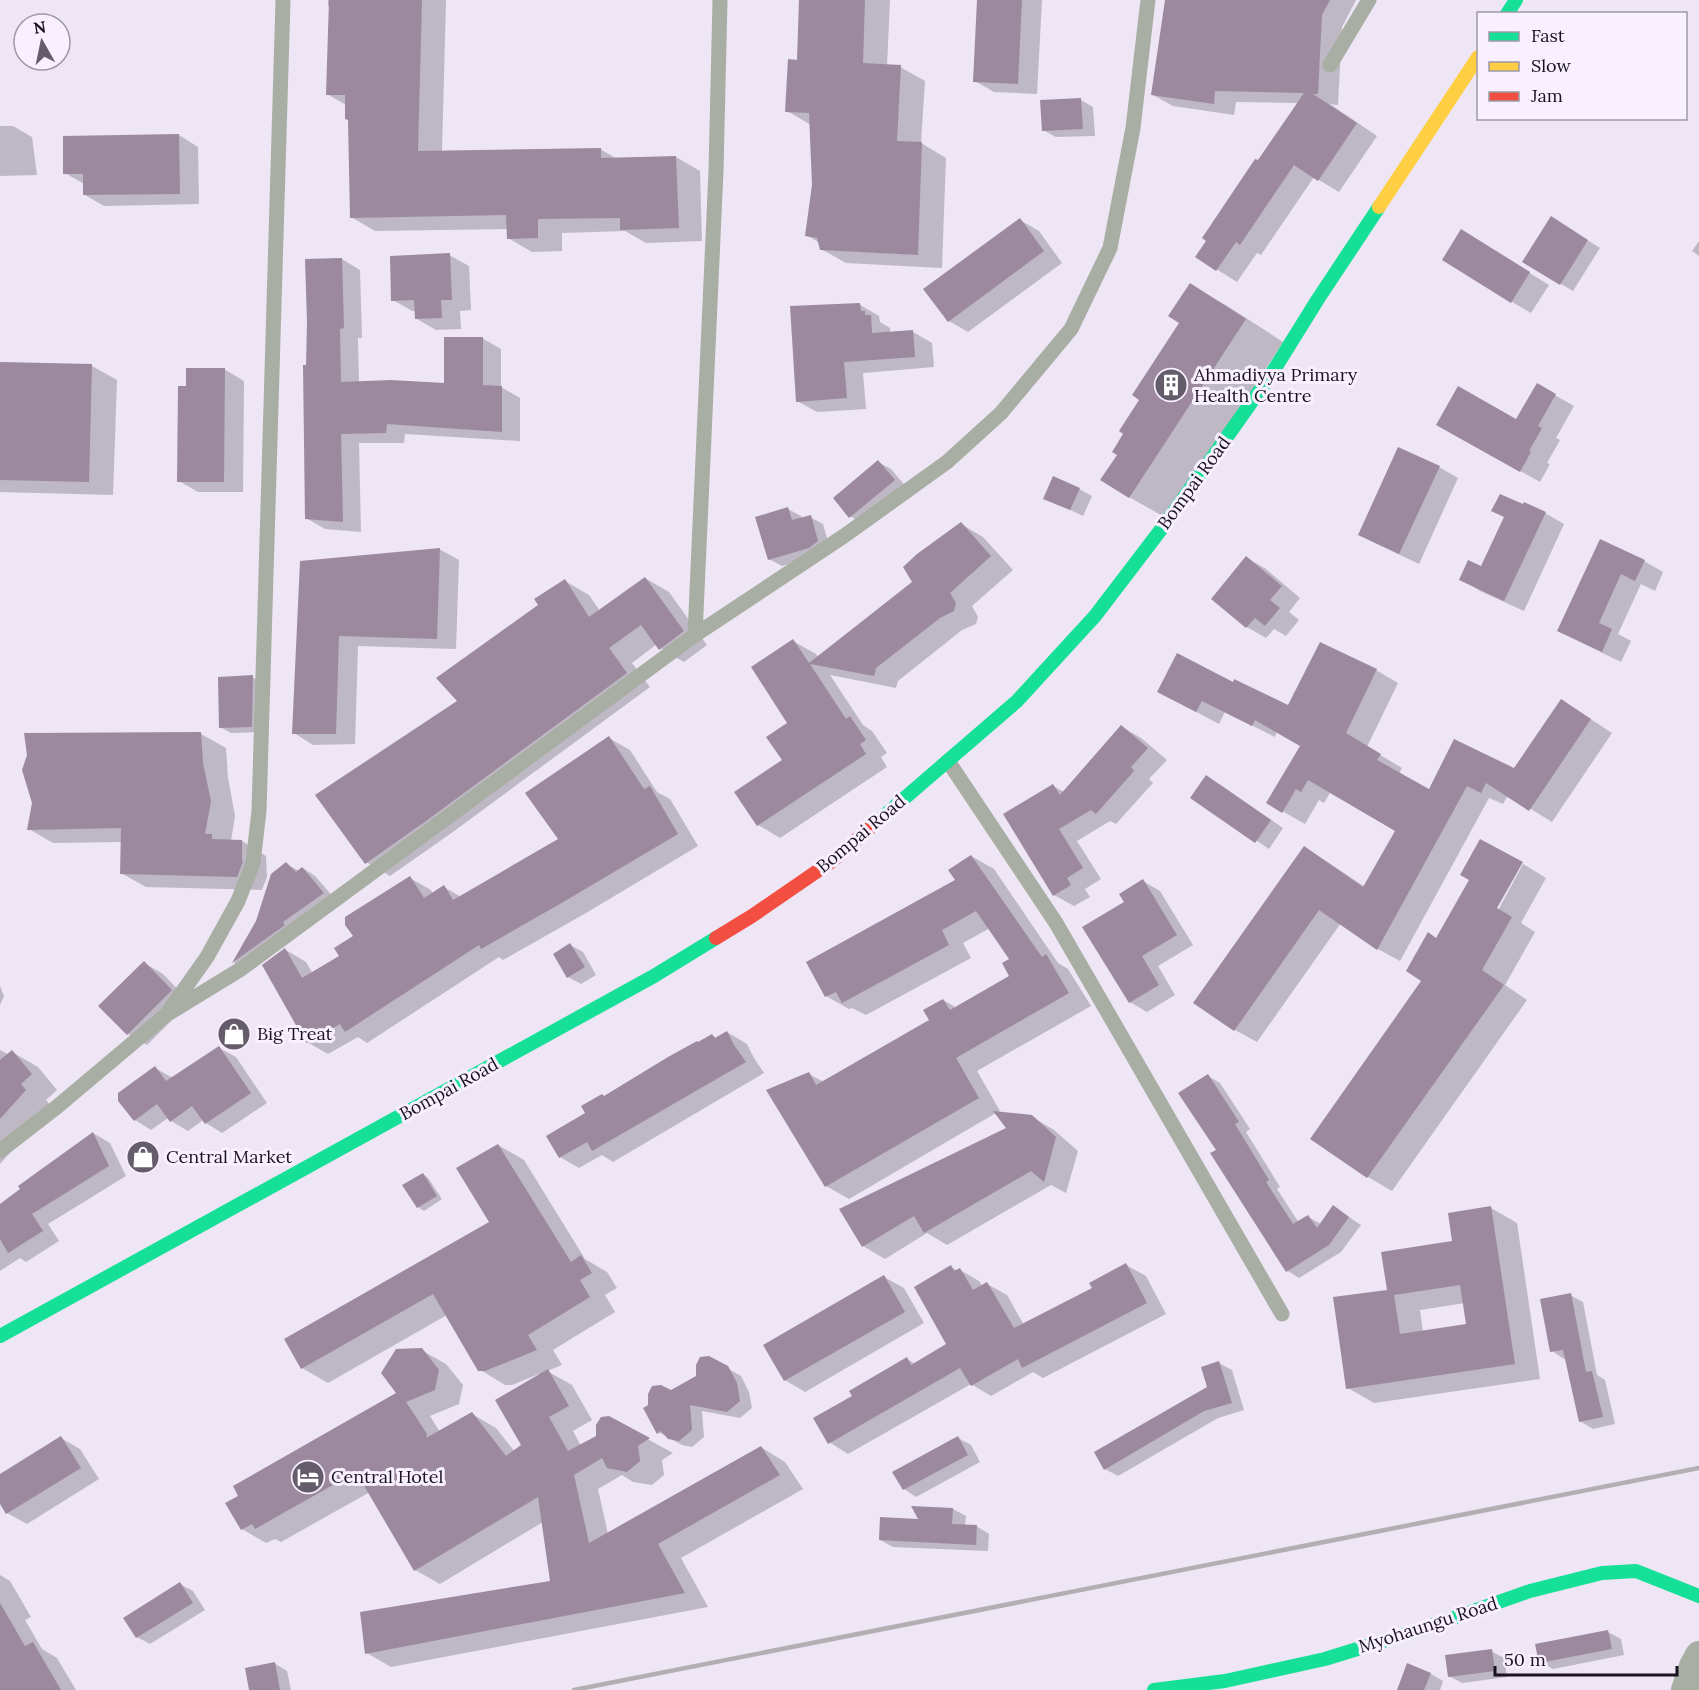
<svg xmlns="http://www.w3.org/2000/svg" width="1699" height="1690" font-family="Lora,serif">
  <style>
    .shadow { fill: #0003; fill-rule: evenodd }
    .building { fill: #9c899e; fill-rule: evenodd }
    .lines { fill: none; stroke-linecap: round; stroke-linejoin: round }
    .lane { stroke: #a8aea3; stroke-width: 15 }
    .street { stroke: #a8aea3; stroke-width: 28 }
    .fast { stroke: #16e098; stroke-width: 14 }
    .slow { stroke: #ffcf43; stroke-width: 14 }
    .jam { stroke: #f24e42; stroke-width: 14 }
    .rail { stroke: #b2afb2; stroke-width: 4.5 }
    .labels { text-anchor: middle; stroke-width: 6; stroke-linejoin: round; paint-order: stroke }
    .poi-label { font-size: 18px; fill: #1a131f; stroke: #f8f0fe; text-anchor: start }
    .street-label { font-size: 18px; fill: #1a131f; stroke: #f8f0fe }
  </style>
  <rect width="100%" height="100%" fill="#eee5f5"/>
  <path class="shadow" d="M328 0H446L442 152 600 149 617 159 676 157 700 171 702 241 646 243 625 231 562 233V251L532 252 508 238V229L375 231 351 217 350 121 346 105 327 94 330 7 328 6Z
    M801 0H890L887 66 900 67 925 81 921 143 946 158 942 268 846 263 821 249 820 243 806 235 813 186 811 125 787 111 799 62Z
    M979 0H1042L1037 94 994 92 975 81Z
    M1166 0H1356L1342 27 1338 105 1330 104 1377 136 1339 192 1314 177 1261 255 1257 253 1237 282 1197 257 1298 103 1236 102 1234 115 1173 106 1153 95Z
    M1081 100 1093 107 1095 136 1056 137 1043 130Z
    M0 126H13L32 137 37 175 0 176Z
    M179 135 198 147 199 204 104 206 85 195 84 184 65 173Z
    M1020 220 1039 231 1062 263 968 332 949 321Z
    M1564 226 1600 248 1573 291 1561 284Z
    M1699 241V256L1692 251Z
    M1481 243 1549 285 1531 313 1512 302Z
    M449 255 469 266 471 310 460 311 461 329 436 330 417 319 416 311H412L393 300Z
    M342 259 360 270 362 338H358L359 383 446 385 482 338 501 349V387L520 398V441L405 434 404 443H359L361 532 325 529 306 518 308 367Z
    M1191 285 1229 307 1283 342 1168 519 1129 497 1125 433 1181 323Z
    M860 305 879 316 880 322 890 328V333L913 332 932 343 934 367 863 373 866 409 817 412 797 401Z
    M0 364 92 366 117 380 113 495 0 492V505Z
    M224 369 244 381 243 492H198L179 481 188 387Z
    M1537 385 1574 406 1556 438 1560 440 1547 463 1550 464 1540 482 1438 425 1517 421Z
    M878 462 891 469 907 488 863 524 850 516Z
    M1439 467 1458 478 1419 564 1379 545 1359 534Z
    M1079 489 1092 496 1083 516 1045 498Z
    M788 509 801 516 802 519 810 517 823 524 830 549 822 554 782 566 769 559Z
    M1545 513 1564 524 1524 611 1480 591 1461 579 1482 568Z
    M961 524 983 537 1013 570 972 606 978 617 976 624 962 630 898 681 896 688 830 675 863 725 872 731 887 753 881 757 887 767 780 838 758 825 784 761 789 723 793 641 816 654 819 658 914 583Z
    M1600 541 1644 561 1663 572 1655 591 1641 584 1618 634 1631 641 1621 662 1578 641 1559 630Z
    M439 549 459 560 456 649 358 646 355 744 313 745 294 733 302 563Z
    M1247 558 1266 569 1300 598 1289 612 1299 620 1286 636 1274 629 1266 638 1247 627 1213 599Z
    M645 578 669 592 707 645 684 662 660 648 657 644 632 663 650 687 450 834 390 876 366 862 460 702 540 606 565 581 589 595 600 611Z
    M1376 670 1398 683 1367 747 1402 768 1399 774 1429 791 1515 770 1583 714 1612 733 1552 822 1508 795 1503 804 1489 798 1400 961 1378 949 1341 923 1257 1042 1235 1030 1304 848 1326 861 1365 887 1397 831 1331 791 1324 803 1319 800 1305 824 1268 803 1302 745 1277 731 1275 737 1225 712 1219 724 1159 692 1233 684 1289 707Z
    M252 677 263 683 262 732 231 733 220 727Z
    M1122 727 1141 738 1167 760 1149 779 1153 783 1116 824 1110 821 1077 841 1101 879 1085 889 1090 897 1074 906 1054 895 1053 786 1064 792Z
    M201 734 226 748 228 778 235 816 231 841H242L266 856 267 877 262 890 146 887 121 873 122 842 53 843 29 829 34 803Z
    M609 738 630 750 657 792 670 799 698 846 586 913 503 960 499 957 367 1043 358 1037 328 1054 307 1042 286 950 306 962 313 974 341 956 355 936 410 878 431 890 433 894 444 887 461 897 560 840Z
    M1219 784 1283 828 1269 849 1192 797Z
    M1481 841 1492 914 1495 916 1523 864 1546 878 1521 923 1535 932 1505 985 1527 1000 1392 1191 1368 1177 1312 1139 1424 981 1437 939 1470 880Z
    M971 856 994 869 1058 963 1068 969 1091 1006 977 1071 1000 1111 997 1113 1032 1117 1054 1130 1078 1151 1066 1193 1051 1185 947 1245 927 1233 885 1259 863 1246 1008 1129 996 1113 849 1199 826 1186 809 1074 824 1082 931 1021 943 1000 957 1008 1011 977V960L990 928 963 943 971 958 866 1015 852 1008 849 1009 826 996 957 881Z
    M286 864 299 871 303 868 315 876 336 900 245 969 234 963 257 922Z
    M1143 881 1160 891 1193 945 1158 966 1175 995 1147 1012 1130 1002 1084 927 1126 903Z
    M570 945 583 952 596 975 581 984 568 977Z
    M144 963 163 974 190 1002 147 1045 128 1034Z
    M0 986 4 996 0 1005Z
    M727 1032 747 1044 754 1058 764 1073 613 1162 602 1155 579 1168 560 1157 587 1114 605 1097 712 1036 717 1038Z
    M219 1048 236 1057 267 1103 222 1133 206 1123 203 1120 188 1131 171 1121 168 1118 151 1130 135 1120 155 1068 173 1078Z
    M0 1050 9 1055 12 1052 38 1067 57 1090 46 1100 51 1106 0 1164Z
    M1208 1076 1220 1083 1250 1129 1246 1132 1280 1187 1277 1189 1299 1223 1308 1217 1321 1224 1334 1207 1361 1225 1341 1252 1299 1278 1288 1271 1263 1230 1218 1150Z
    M93 1133 110 1143 126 1176 48 1224 59 1241 26 1262 20 1258 0 1271V1206Z
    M498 1145 524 1160 585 1259 607 1272 617 1288 605 1295 615 1312 553 1350 562 1365 547 1371 572 1385 592 1420 573 1431 581 1446 598 1437 609 1418 673 1453 662 1460 664 1475 652 1485 633 1482 622 1475 598 1489 608 1534 761 1447 785 1462 803 1489 681 1558 708 1607 391 1667 367 1653 552 1582 543 1522 440 1584 415 1570 370 1492 281 1542 275 1539 266 1543 242 1529 398 1394 421 1350 446 1364 463 1385 459 1404 430 1416 440 1432 472 1414 496 1428 515 1452 523 1446 540 1376 539 1374 512 1385H505L479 1369 447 1315 328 1383 302 1368 492 1223Z
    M423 1174 428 1178 442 1199 424 1211 418 1207 405 1186Z
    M1491 1208 1517 1223 1540 1379 1374 1403 1348 1388 1388 1291 1454 1243ZM1465 1303 1468 1325 1423 1332 1420 1310Z
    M1126 1265 1146 1276 1166 1314 1043 1378 1033 1372 991 1396 971 1384 848 1454 829 1442 854 1396 907 1359 915 1364 948 1345 951 1267 958 1271 960 1270 979 1281 983 1287 987 1284 1007 1295 1024 1325 1094 1289Z
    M884 1277 904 1288 924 1323 805 1392 785 1380Z
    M1570 1295 1583 1302 1597 1375 1605 1380 1615 1424 1593 1429 1580 1421 1567 1358 1564 1359 1552 1351Z
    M709 1358 741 1376 749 1392 752 1408 740 1418 702 1411 704 1437 692 1447 682 1445 658 1432 671 1392 698 1377Z
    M1219 1363 1232 1370 1244 1410 1218 1418 1118 1476 1105 1469 1208 1387Z
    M61 1438 80 1449 99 1479 27 1524 7 1513 0 1501V1475Z
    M958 1438 971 1445 980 1462 916 1497 904 1489Z
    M953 1509 966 1516 965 1526H976L989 1534 988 1551 893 1547 880 1540 921 1520Z
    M0 1575 10 1581 31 1617 25 1620 42 1649 57 1658 76 1690H0Z
    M180 1584 193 1591 205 1610 150 1644 137 1637Z
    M1608 1632 1621 1639 1624 1655 1553 1669 1540 1662Z
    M1491 1651 1504 1658 1507 1677 1462 1683 1449 1676Z
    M274 1663 287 1671 291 1690H251Z
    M1431 1674 1443 1681 1440 1690H1398Z"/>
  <path class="building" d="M329 0H422L418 151 601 148V158L676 156 679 228 620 230V218L538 219V238L507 239 506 215 350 218 348 120 345 119V95H326Z
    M799 0H865L863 63 901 65 897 141 922 142 918 255 820 250 817 238 805 236 812 185 809 113 785 112 788 59 797 60Z
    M977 0H1022L1018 84 973 82Z
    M1165 0H1330L1322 15 1318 94H1313L1357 123 1318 181 1294 165 1240 245 1236 242 1216 271 1195 257 1206 241 1202 238 1255 159 1258 160 1304 93 1215 91 1214 104 1151 95Z
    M1081 98 1083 129 1042 131 1040 100Z
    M179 134 180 194 83 195V174H63V136Z
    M1551 216 1588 240 1560 285 1522 262Z
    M1020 218 1044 251 948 322 923 289Z
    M1461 229 1530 272 1511 303 1442 260Z
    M450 253 452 300H441L442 318 415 319 414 300 391 301 390 256Z
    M342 258 344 328 340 329 341 382 391 380 444 383V337H483V385L502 386V432L387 424 386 433 341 434 343 522 305 519 303 365H306L307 322 305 259Z
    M1190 283 1246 319 1129 498 1100 480 1117 455 1112 452 1123 434 1119 431 1139 400 1132 395 1179 323 1168 316Z
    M860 303 861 311H865V315H871L872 333 913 330 915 357 844 362 847 398 796 402 790 306Z
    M0 362 92 364 89 482 0 480Z
    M186 368H225L224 482H177L178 386H186Z
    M1537 383 1556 394 1538 426 1542 428 1529 451 1531 452 1520 472 1436 425 1458 386 1516 419Z
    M1398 447 1440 466 1399 554 1358 535Z
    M878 460 895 480 849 518 833 498Z
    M1053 476 1080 488 1070 510 1043 499Z
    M1500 494 1523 504 1524 502 1546 512 1504 601 1459 580 1468 560 1481 566 1504 517 1491 511Z
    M788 507 792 520 811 515 818 541 809 548 768 560 755 517Z
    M961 522 991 556 950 593 956 603 954 611 940 618 876 668 874 676 810 664 846 719 850 716 866 740 860 744 866 754 757 826 734 792 782 760 766 737 787 723 751 667 793 639 809 663 912 582 903 567 917 554Z
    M1600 539 1645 560 1635 581 1621 574 1599 623 1612 629 1602 652 1557 631Z
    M440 548 437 639 339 636 336 734H292L300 561Z
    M1246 556 1282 586 1270 600 1280 608 1265 626 1255 618 1246 628 1211 599Z
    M645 577 684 631 659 650 641 625 609 648 627 673 426 821 365 864 315 795 457 701 436 678 538 605 534 599 565 579 589 617Z
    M1320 642 1377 669 1346 733 1381 754 1377 760 1429 789 1454 739 1514 768 1561 699 1591 719 1529 811 1486 783 1481 793 1467 786 1377 950 1319 910 1234 1031 1193 1003 1304 846 1363 887 1395 831 1308 780 1301 792 1296 789 1282 813 1266 803 1300 746 1255 720 1252 726 1202 701 1196 712 1157 692 1177 653 1233 682 1234 679 1288 705Z
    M253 675 252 727 219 728 218 677Z
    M1121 725 1148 748 1131 767 1134 771 1096 814 1091 810 1059 829 1083 868 1067 878 1071 885 1053 896 1003 814 1053 784 1060 795Z
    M201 732 203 763 211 801 205 834H212V839L242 840V861L243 862 237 877 120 874 121 828 27 830 32 803 22 770 27 755 24 733Z
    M609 736 644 789 650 786 678 834 565 901 481 949 479 945 345 1032 340 1024 306 1043 262 965 285 948 302 978 339 956 334 948 353 936 345 925V917L410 876 424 898 444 885 453 900 558 839 525 793Z
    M1206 775 1271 820 1255 843 1190 798Z
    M1480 839 1523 862 1497 908 1512 917 1482 970 1504 985 1367 1178 1310 1139 1421 981 1406 971 1428 932 1436 938 1469 880 1460 875Z
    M971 855 1042 957 1046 954 1069 993 956 1058 979 1098 825 1187 766 1090 809 1072 816 1085 929 1020 923 1010 943 999 950 1010 1009 976 1002 963 1009 959 976 911 942 930 949 945 842 1003 836 992 825 997 806 962 955 880 948 870Z
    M286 862 296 872 302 867 324 893 283 922 285 925 232 963 256 921 271 874Z
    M1143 879 1177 935 1142 956 1159 985 1129 1003 1082 927 1124 902 1119 894Z
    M570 943 585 967 567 978 553 954Z
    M144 961 172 990 127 1035 98 1006Z
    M727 1031 734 1045 746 1062 592 1151 587 1142 559 1158 546 1136 585 1113 581 1106 602 1094 604 1096 668 1057 697 1041 698 1042 712 1034 715 1038Z
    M219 1046 251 1093 205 1124 192 1106 170 1122 157 1104 134 1121 118 1101V1093L155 1066 166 1081Z
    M12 1050 32 1074 21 1084 26 1090 0 1119V1060Z
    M1208 1074 1239 1122 1235 1124 1269 1180 1266 1182 1293 1224 1308 1215 1317 1228 1333 1205 1349 1217 1329 1245 1286 1272 1210 1153 1216 1150 1178 1093Z
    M993 1111 1032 1115 1056 1137 1044 1182 1031 1171 924 1233 914 1216 862 1247 839 1209 1006 1128Z
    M93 1132 109 1166 32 1214 43 1231 8 1253 0 1239V1204L20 1189 18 1186Z
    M498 1144 571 1262 581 1255 592 1273 580 1280 590 1297 528 1335 537 1350 485 1371H478L433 1294 301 1369 284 1339 489 1222 456 1168Z
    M423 1173 437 1196 417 1208 402 1185Z
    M1491 1206 1515 1364 1346 1389 1333 1297 1387 1290 1381 1252 1452 1241 1448 1213ZM1460 1285 1466 1324 1400 1334 1394 1295Z
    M1126 1263 1147 1303 1022 1368 1018 1359 971 1386 960 1368 828 1444 813 1418 852 1396 849 1391 907 1357 911 1365 946 1344 914 1287 951 1265 954 1271 960 1268 973 1290 987 1282 1014 1328 1092 1288 1089 1283Z
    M884 1275 905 1312 784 1381 763 1345Z
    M1571 1293 1586 1372 1592 1371 1603 1417 1579 1422 1563 1350 1550 1352 1540 1299Z
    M422 1348 439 1370 435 1390 406 1402 427 1434 426 1438 472 1412 506 1456 521 1445 495 1400 548 1369 569 1406 549 1417 568 1451 596 1436V1425L601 1417 609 1416 650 1438 638 1446 640 1461 627 1472 607 1468 602 1458 574 1475 589 1543 761 1446 780 1475 658 1544 685 1593 365 1654 360 1612 550 1581 538 1497 414 1571 356 1472 255 1529 252 1524 241 1530 225 1503 238 1496 233 1486 396 1393 381 1373 396 1349Z
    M709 1356 728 1366 737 1383 740 1401 727 1412 690 1405 692 1430 679 1441 668 1439 661 1431 657 1434 643 1408 648 1405V1394L652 1386 661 1385 671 1390 696 1376V1365L700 1357Z
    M1219 1361 1232 1403 1204 1411 1104 1470 1094 1452 1207 1387 1201 1367Z
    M61 1436 81 1468 6 1514 0 1504V1474Z
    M958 1436 968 1455 903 1490 892 1472Z
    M911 1506 953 1508 952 1524 977 1525 976 1545 879 1540 880 1517 918 1519Z
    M180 1582 193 1603 136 1638 123 1618Z
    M0 1603 25 1646 33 1642 61 1690H0Z
    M1608 1630 1612 1649 1539 1663 1535 1644Z
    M1492 1649 1495 1671 1448 1677 1445 1655Z
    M275 1662 280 1690H249L245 1668Z
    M1407 1663 1431 1673 1424 1690H1397Z"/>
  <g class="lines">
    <path class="lane" d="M1330 65 1369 0
      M695 635 716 171 720 0
      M948 761 1056 923 1282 1314
      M166 1015 241 969 695 635 844 536 947 462 1001 413 1071 329 1110 248 1133 128 1148 0
      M0 1151 58 1106 166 1015 207 957 238 901 253 863 259 811 283 0"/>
    <path class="street" d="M1685 1690 1693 1666 1699 1655"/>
    <path class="fast" d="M1507 14 1516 0
      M870 828 1017 701 1095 616 1166 523 1272 373 1318 299 1379 207
      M0 1336 654 976 716 938
      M1154 1690 1225 1681 1325 1659 1422 1629 1530 1591 1602 1573 1636 1571 1699 1596"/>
    <path class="slow" d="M1379 207 1478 57"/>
    <path class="jam" d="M716 938 752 916 832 861 870 828"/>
    <path class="rail" d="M574 1690 1699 1468"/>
  </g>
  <defs>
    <symbol id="building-disc" viewBox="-11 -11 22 22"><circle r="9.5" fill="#645c6a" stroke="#f8f0fe"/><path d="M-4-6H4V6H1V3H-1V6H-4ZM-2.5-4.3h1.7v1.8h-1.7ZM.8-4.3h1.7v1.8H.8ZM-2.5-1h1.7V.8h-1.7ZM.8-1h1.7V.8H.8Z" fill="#fff"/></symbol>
    <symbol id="shop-disc" viewBox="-11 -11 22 22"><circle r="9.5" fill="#645c6a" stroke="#f8f0fe"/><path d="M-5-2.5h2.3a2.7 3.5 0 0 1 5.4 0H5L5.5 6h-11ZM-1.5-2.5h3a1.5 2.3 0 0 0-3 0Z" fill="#fff"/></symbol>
    <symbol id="hotel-disc" viewBox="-11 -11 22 22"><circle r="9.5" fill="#645c6a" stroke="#f8f0fe"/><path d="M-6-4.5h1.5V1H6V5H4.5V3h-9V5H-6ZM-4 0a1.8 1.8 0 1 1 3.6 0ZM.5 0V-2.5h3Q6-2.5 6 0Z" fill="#fff"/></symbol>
  </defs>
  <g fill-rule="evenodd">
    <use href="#building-disc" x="1152" y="366" width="38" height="38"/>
    <use href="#shop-disc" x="215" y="1015" width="38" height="38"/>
    <use href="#shop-disc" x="124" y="1138" width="38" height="38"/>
    <use href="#hotel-disc" x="289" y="1458" width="38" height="38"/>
  </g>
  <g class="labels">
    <g class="poi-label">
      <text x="1194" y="381">Ahmadiyya Primary<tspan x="1194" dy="21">Health Centre</tspan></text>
      <text x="257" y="1040">Big Treat</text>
      <text x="166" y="1163">Central Market</text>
      <text x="331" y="1483">Central Hotel</text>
    </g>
    <g class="street-label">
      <text transform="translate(1194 483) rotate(-54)" y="6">Bompai Road</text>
      <text transform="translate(861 834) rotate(-40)" y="6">Bompai Road</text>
      <text transform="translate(449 1089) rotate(-29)" y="6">Bompai Road</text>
      <text transform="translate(1428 1625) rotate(-18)" y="6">Myohaungu Road</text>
    </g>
  </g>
  <rect x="1477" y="12" width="210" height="108" fill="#f8f0fe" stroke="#9f98a5" stroke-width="1.5"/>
  <rect x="1489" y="32" width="30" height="9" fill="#16e098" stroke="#9f98a5" stroke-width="1.5"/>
  <text x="1531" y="42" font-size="18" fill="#1a131f">Fast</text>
  <rect x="1489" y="62" width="30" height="9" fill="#ffcf43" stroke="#9f98a5" stroke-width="1.5"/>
  <text x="1531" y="72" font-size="18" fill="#1a131f">Slow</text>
  <rect x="1489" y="92" width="30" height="9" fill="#f24e42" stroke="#9f98a5" stroke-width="1.5"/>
  <text x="1531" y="102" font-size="18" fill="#1a131f">Jam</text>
  <g transform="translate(42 42) rotate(351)"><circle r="28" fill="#f8f0fe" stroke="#9f98a5" stroke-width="1.5"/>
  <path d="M0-4.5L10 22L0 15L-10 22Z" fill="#645c6a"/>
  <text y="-9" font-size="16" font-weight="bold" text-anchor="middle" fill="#1a131f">N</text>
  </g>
  <path d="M1495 1666v9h182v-9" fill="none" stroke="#1a131f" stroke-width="3"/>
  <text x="1504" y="1666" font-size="18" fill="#1a131f" stroke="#f8f0fe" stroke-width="4.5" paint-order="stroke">50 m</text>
</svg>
